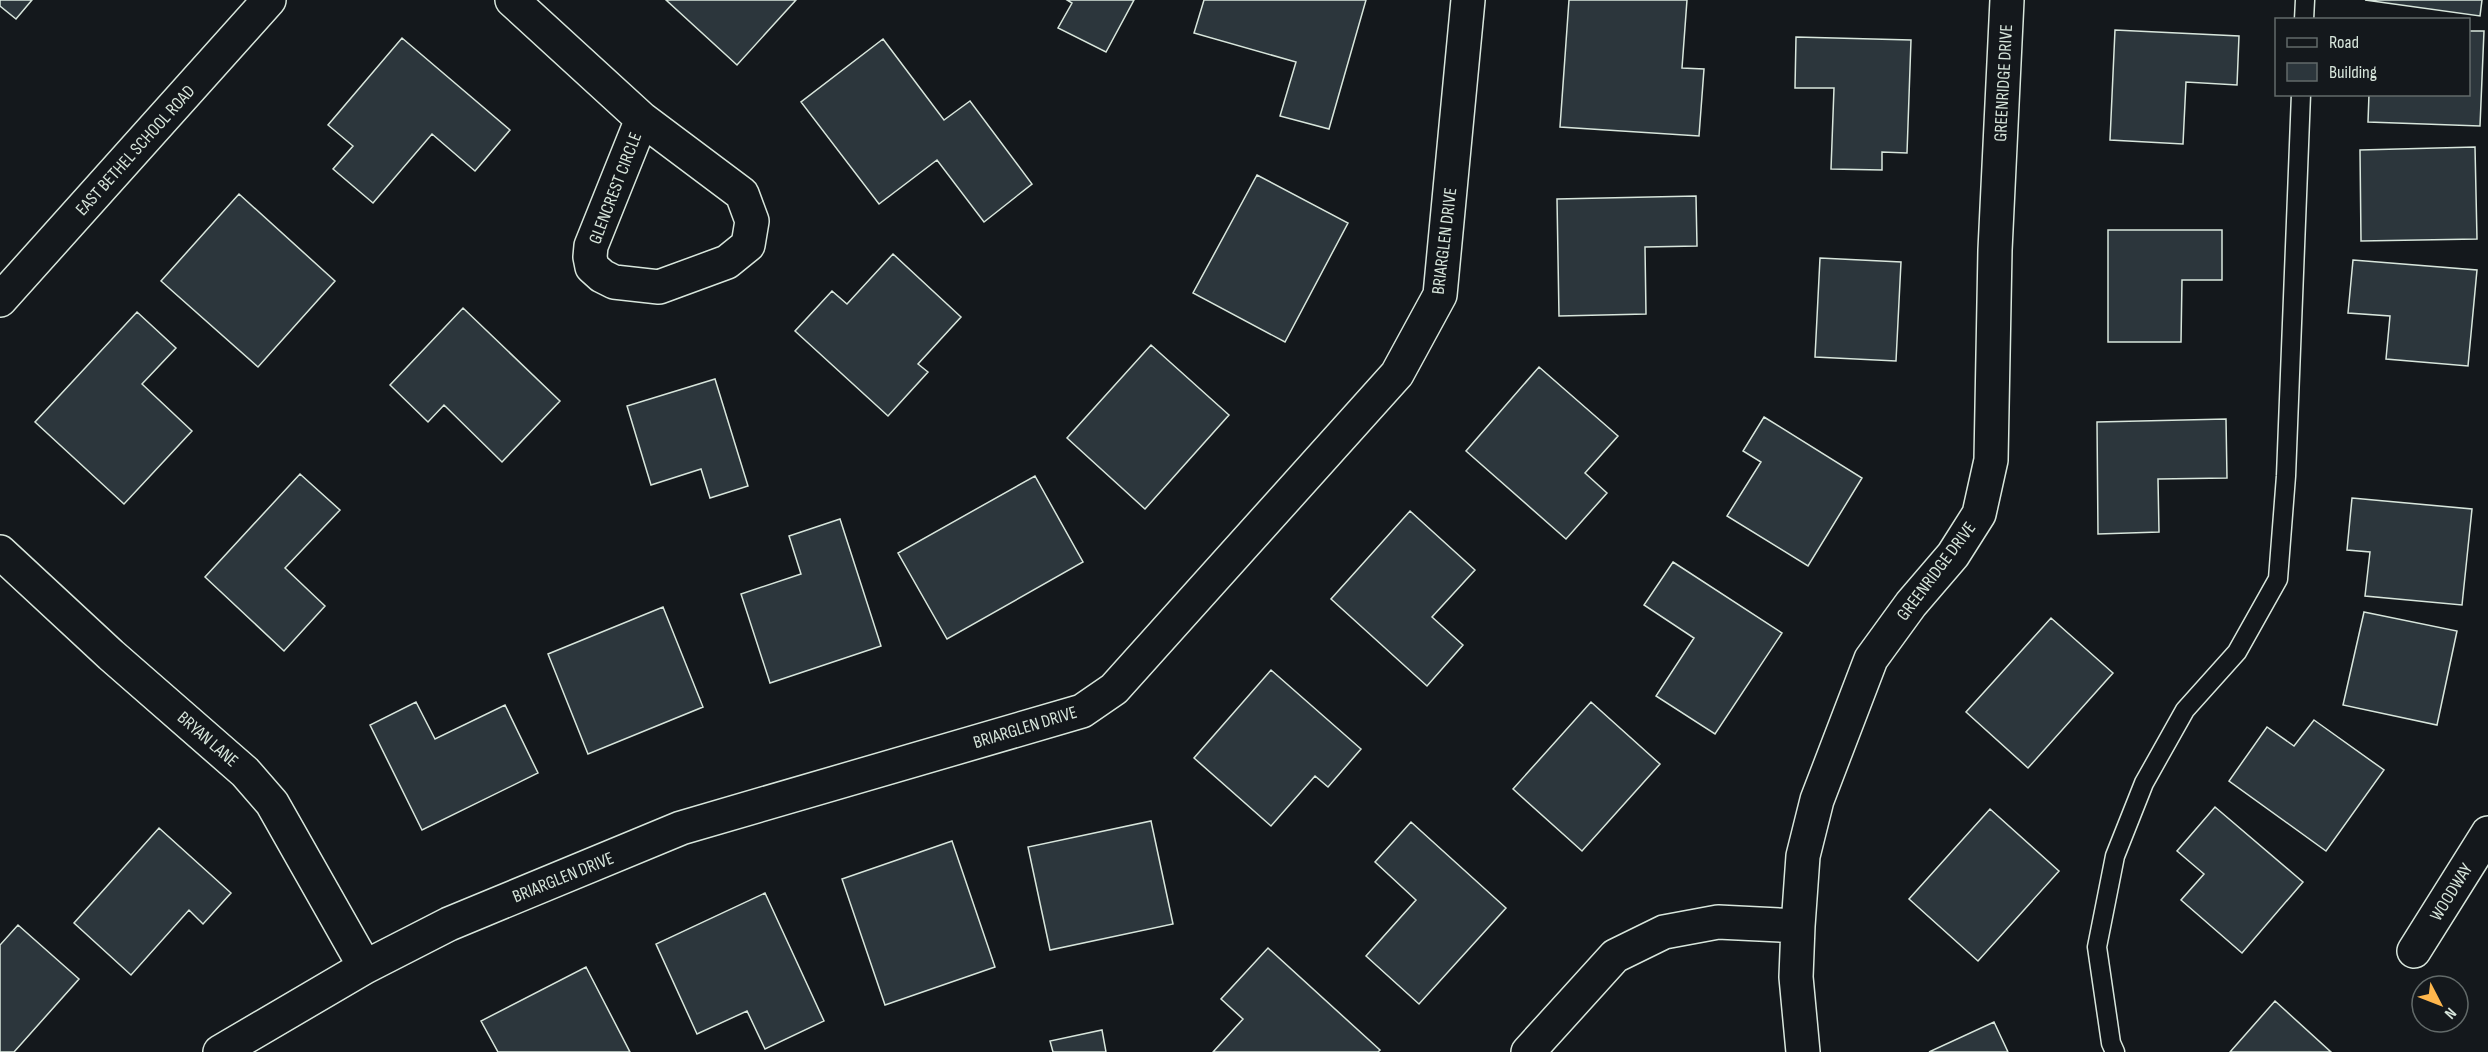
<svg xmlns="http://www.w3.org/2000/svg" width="2488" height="1052" font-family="'Sofia Sans Condensed',sans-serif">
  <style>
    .building { fill: #2c363c; stroke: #d8e6dc; stroke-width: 1.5 }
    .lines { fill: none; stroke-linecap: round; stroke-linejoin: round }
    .lane-casing { stroke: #d8e6dc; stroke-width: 21 }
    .street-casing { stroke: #d8e6dc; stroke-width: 36 }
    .secondary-casing { stroke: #d8e6dc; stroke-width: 36 }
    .lane { stroke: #14181c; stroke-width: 18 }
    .street { stroke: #14181c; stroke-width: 33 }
    .secondary { stroke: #14181c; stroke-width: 33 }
    .labels { text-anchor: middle; stroke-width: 4.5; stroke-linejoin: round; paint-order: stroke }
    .street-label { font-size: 18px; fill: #d8e6dc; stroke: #14181c }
  </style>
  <rect width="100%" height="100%" fill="#14181c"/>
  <path class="building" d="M0 0H32L16 19 0 6Z
    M666 0H796L737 65Z
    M1067 0H1134L1106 52 1058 28 1072 3Z
    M1204 0H1366L1329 129 1280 116 1296 62 1194 33Z
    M1569 0H1687L1682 68 1704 69 1699 136 1560 127Z
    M2365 0H2482L2480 16Z
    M2115 30 2239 36 2237 85 2186 82 2183 144 2110 140Z
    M2468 31H2484L2480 126 2368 122 2369 94H2468Z
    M1796 37 1911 40 1907 153 1882 152V170L1831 169 1834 88H1795Z
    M402 38 510 130 475 171 432 134 373 203 333 169 353 146 328 125Z
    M883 39 944 120 970 101 1032 184 984 222 937 160 879 204 801 102Z
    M2475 147 2477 239 2361 241 2360 150Z
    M1257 175 1348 223 1285 342 1193 293Z
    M239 194 335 281 258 367 161 281Z
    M1696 196 1697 246 1645 247 1646 314 1559 316 1557 199Z
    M2108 230H2222V280H2182L2181 342H2108Z
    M893 254 961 317 918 364 928 372 888 416 795 331 832 291 847 304Z
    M1820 258 1901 262 1896 361 1815 357Z
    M2353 260 2477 270 2468 366 2386 359 2390 316 2348 313Z
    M463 308 560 401 502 462 444 405 428 422 390 385Z
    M137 312 176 348 142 384 192 431 124 504 35 422Z
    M1151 345 1229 415 1145 509 1067 438Z
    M1539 367 1618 436 1585 473 1607 493 1566 539 1466 451Z
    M715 379 748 486 710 498 701 469 651 485 627 406Z
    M1764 417 1862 478 1808 566 1727 516 1761 462 1743 451Z
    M2226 419 2227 478 2158 479 2159 532 2098 534 2097 422Z
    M300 474 340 510 285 568 325 606 284 651 205 577Z
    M1035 476 1083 562 947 639 898 553Z
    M2352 498 2472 509 2462 605 2365 596 2370 552 2347 550Z
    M1410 511 1475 570 1432 617 1463 645 1427 686 1331 599Z
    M840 519 881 646 770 683 741 594 801 574 789 536Z
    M1673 562 1782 633 1715 734 1656 696 1694 638 1644 605Z
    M663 607 703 707 588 754 548 654Z
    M2364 612 2457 631 2437 725 2343 705Z
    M2051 618 2113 673 2028 768 1966 712Z
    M1271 670 1361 749 1328 787 1315 776 1271 826 1194 758Z
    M416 702 435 739 505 705 538 773 422 830 370 725Z
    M1591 702 1660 764 1582 851 1513 789Z
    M2314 720 2384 770 2326 851 2229 781 2267 727 2294 746Z
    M2215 807 2303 882 2242 953 2181 900 2204 874 2177 851Z
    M1990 809 2059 871 1978 961 1909 899Z
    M1151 821 1173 924 1050 950 1028 847Z
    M1411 822 1506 908 1419 1004 1366 956 1416 900 1375 862Z
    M159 828 231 893 203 924 189 910 131 975 74 923Z
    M952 841 995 967 885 1005 842 879Z
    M765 893 824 1021 765 1049 747 1011 697 1034 656 944Z
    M18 925 79 979 14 1052H0V945Z
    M1268 948 1380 1050 1378 1052H1213L1243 1019 1221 999Z
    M586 967 630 1052H498L481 1021Z
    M2275 1001 2331 1052H2230Z
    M1994 1022 2008 1052H1929Z
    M1102 1030 1106 1052H1053L1050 1041Z"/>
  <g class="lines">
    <defs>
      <path id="lane" d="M2304 20 2305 0
        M2115 1052 2111 1043 2097 947 2115 856 2144 783 2185 710 2237 652 2278 579 2286 476 2301 94"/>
      <path id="street" d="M512 0 642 119
        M642 119 742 194 752 221 748 245 727 262 659 287 614 282 602 276 592 267 590 257 591 246Z
        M0 552 111 655 245 772 272 803 365 967
        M2414 951 2488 833
        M220 1052 365 967 449 924 681 828 1082 711 1114 689 1397 374 1440 295 1468 0
        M1528 1052 1615 956 1664 932 1718 922 1798 926
        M1803 1052 1796 977 1798 926 1803 856 1817 800 1871 659 1911 604 1953 555 1979 514 1991 460 1995 250 2007 0"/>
      <path id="secondary" d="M0 300 269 0"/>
    </defs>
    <use href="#lane" class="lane-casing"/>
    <use href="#street" class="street-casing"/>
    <use href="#secondary" class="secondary-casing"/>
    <use href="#lane" class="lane"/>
    <use href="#street" class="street"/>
    <use href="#secondary" class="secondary"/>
  </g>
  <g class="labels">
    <g class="street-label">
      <text transform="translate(2003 83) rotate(-87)" y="6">GREENRIDGE DRIVE</text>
      <text transform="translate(135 150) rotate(-48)" y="6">EAST BETHEL SCHOOL ROAD</text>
      <text transform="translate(615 188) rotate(-69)" y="6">GLENCREST CIRCLE</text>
      <text transform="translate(1444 241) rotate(-83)" y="6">BRIARGLEN DRIVE</text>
      <text transform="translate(1936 571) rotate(-53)" y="6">GREENRIDGE DRIVE</text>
      <text transform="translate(1025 727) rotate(-17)" y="6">BRIARGLEN DRIVE</text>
      <text transform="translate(208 739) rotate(41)" y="6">BRYAN LANE</text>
      <text transform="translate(563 877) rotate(-22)" y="6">BRIARGLEN DRIVE</text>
      <text transform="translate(2451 892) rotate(-58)" y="6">WOODWAY</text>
    </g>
  </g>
  <rect x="2275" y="18" width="195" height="78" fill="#14181c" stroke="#626a69" stroke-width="1.5"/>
  <rect x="2287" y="38" width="30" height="9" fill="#14181c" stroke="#626a69" stroke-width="1.5"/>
  <text x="2329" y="48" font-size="18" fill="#d8e6dc">Road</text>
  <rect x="2287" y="63" width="30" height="18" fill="#2c363c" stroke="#626a69" stroke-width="1.5"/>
  <text x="2329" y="78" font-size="18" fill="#d8e6dc">Building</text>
  <g transform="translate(2440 1004) rotate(132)"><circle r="28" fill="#14181c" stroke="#626a69" stroke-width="1.5"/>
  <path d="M0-4.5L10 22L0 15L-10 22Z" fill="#ffb74d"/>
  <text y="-9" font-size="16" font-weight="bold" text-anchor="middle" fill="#d8e6dc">N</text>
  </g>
</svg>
